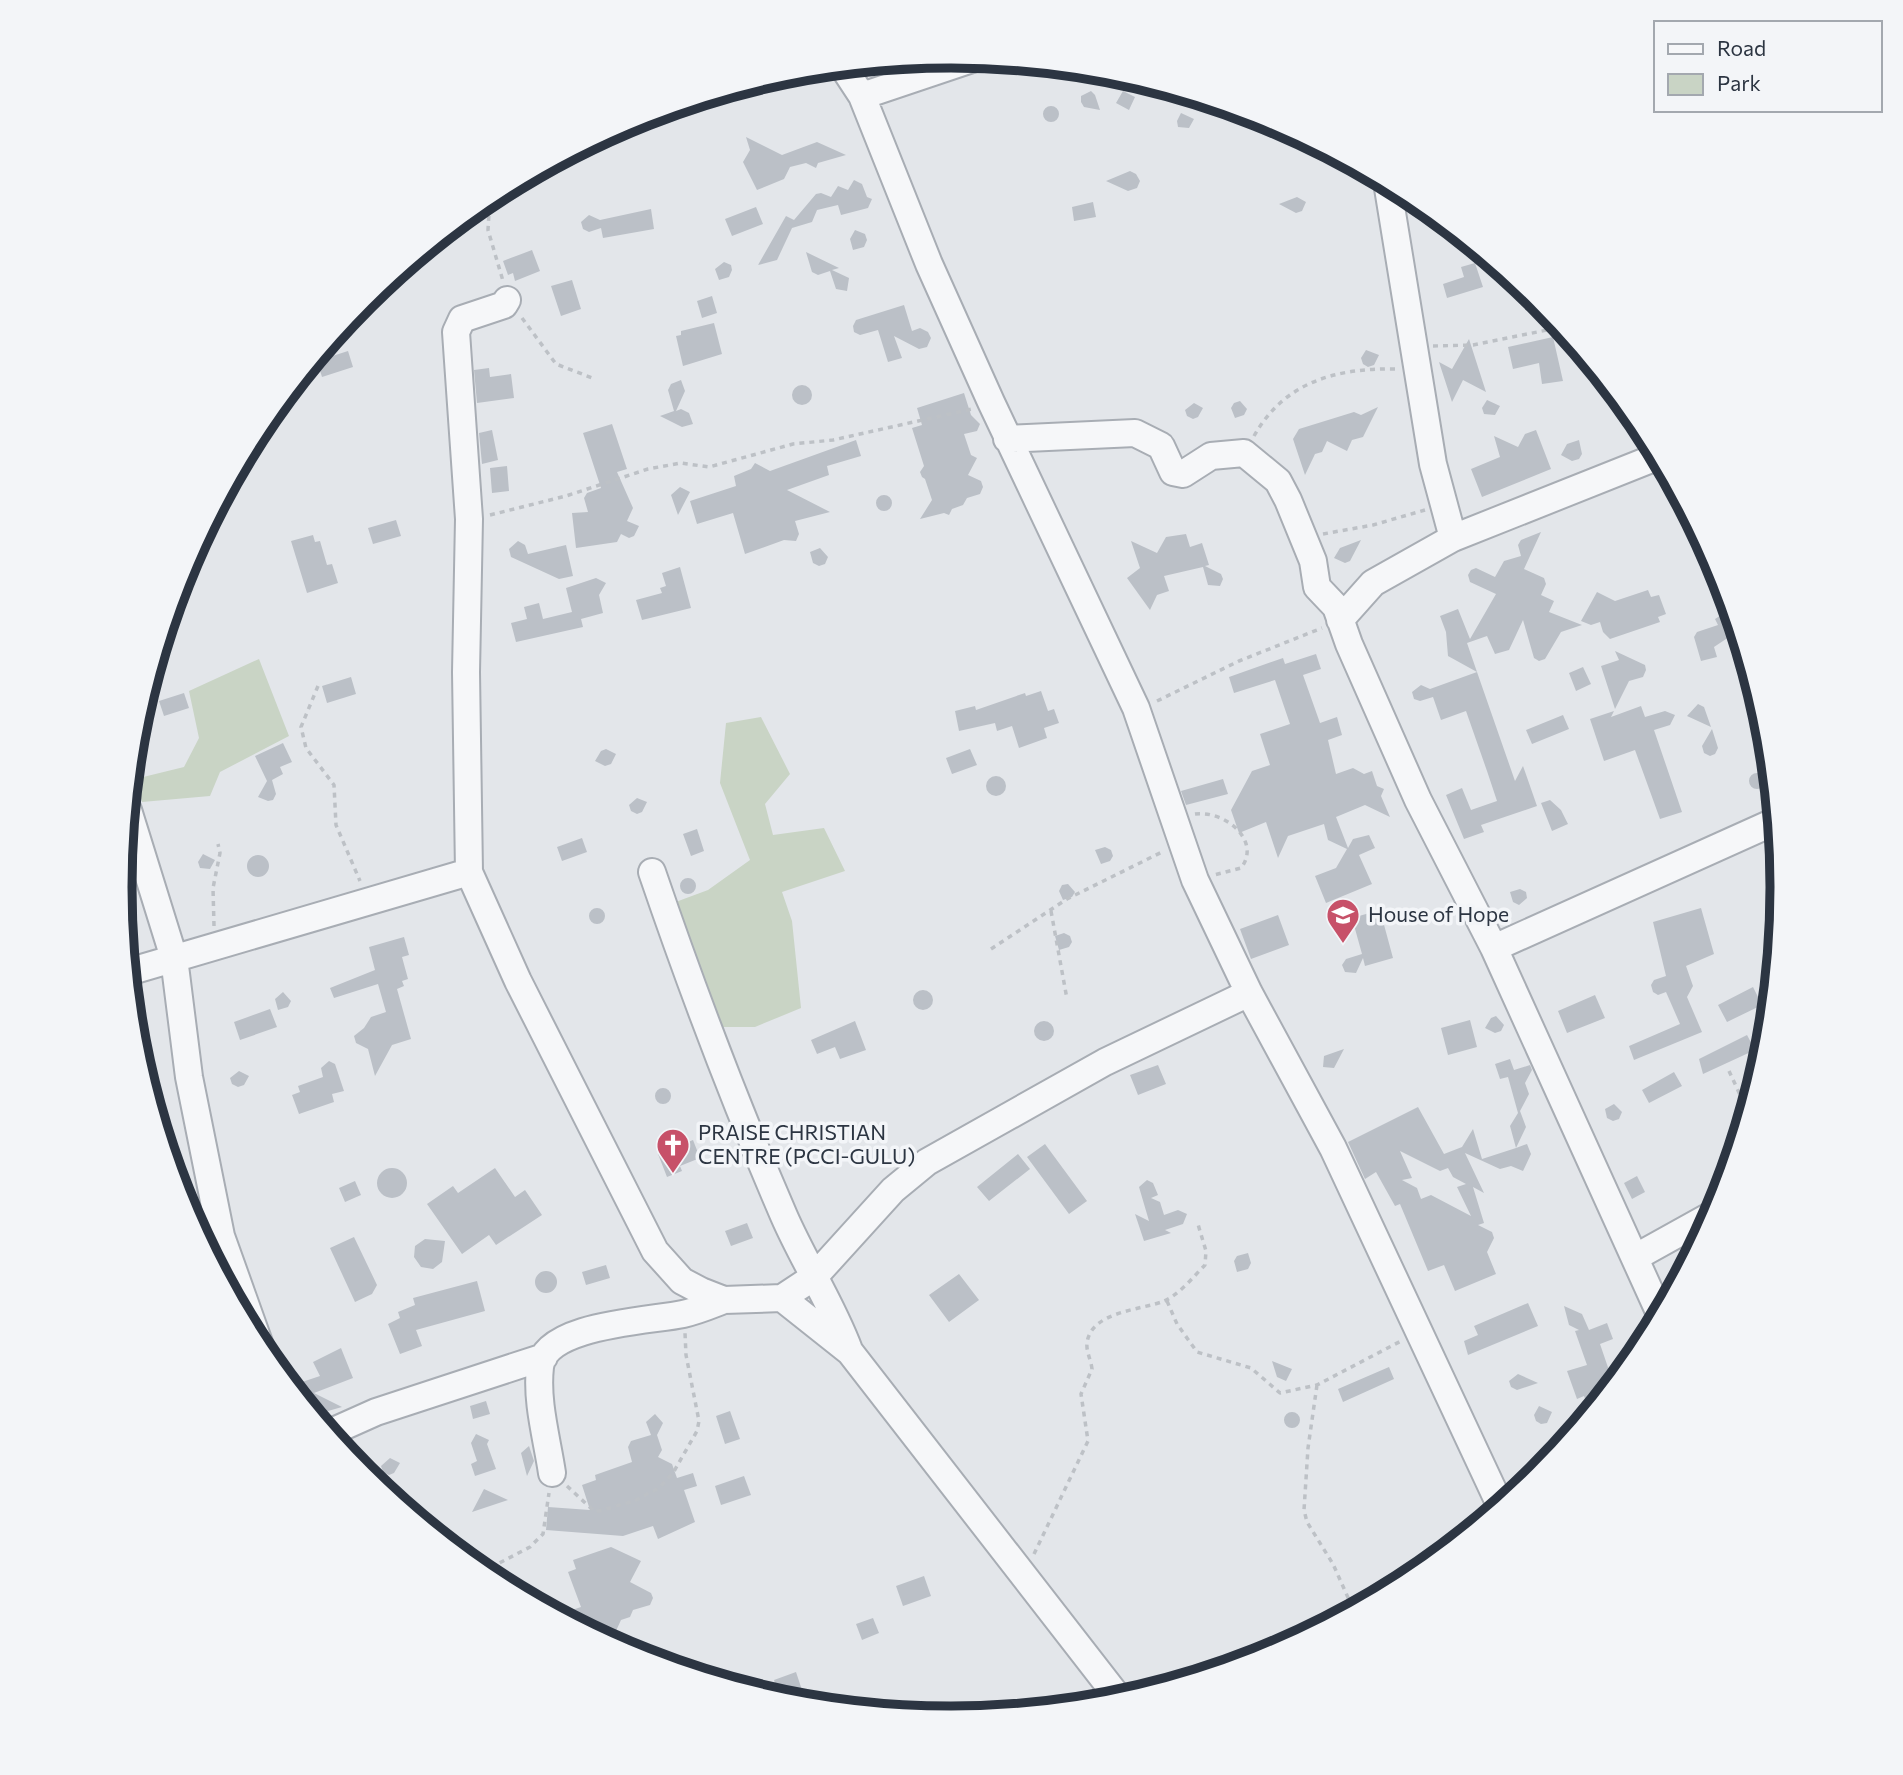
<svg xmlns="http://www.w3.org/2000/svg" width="1903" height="1775" font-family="Commissioner,sans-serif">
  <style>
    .green { fill: #c9d4c5 }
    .building { fill: #bbc0c7; fill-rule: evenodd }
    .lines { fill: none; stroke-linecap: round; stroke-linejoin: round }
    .minor-casing { stroke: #a8adb4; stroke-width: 30 }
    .path { stroke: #bdc1c6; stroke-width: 3.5; stroke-dasharray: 5 5; stroke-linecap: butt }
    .minor { stroke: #f6f7f9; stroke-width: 26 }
    .labels { text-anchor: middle; stroke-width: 7; stroke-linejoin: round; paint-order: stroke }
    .poi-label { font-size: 21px; fill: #2c3542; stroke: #f3f5f8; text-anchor: start }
    .rim { fill: none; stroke: #2c3542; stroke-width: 9 }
  </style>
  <rect width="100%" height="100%" fill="#e3e6ea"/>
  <path class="green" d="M259 659 289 736 220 772 210 796 142 802 135 779 184 767 199 738 189 691Z
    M761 717 790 774 765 804 773 835 824 828 845 871 782 892 792 921 801 1008 755 1027H713L673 903 708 890 750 860 720 783 726 723Z"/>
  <path class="building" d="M1091 91 1095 95 1100 110 1084 107 1081 102V96Z
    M1123 91 1135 97 1129 110 1116 103Z
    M1043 114a8 8 0 1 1 16 0a8 8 0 1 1-16 0Z
    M1181 113 1194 119 1189 128 1178 127 1177 121Z
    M746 137 782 155 817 142 846 155 818 163 816 168 806 163 790 167 784 179 757 190 743 162 750 150Z
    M1130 171 1136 174 1140 181 1137 188 1128 191 1106 181Z
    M854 180 862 184 867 197 872 199 868 208 841 215 838 205 817 210 812 222 792 228 777 260 758 265 786 216 794 220 816 194 821 193 831 197 838 186 848 190Z
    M1297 197 1306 202 1302 211 1296 213 1279 204Z
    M1093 202 1096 217 1074 221 1072 207Z
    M756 207 763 224 732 236 725 219Z
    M651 209 654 229 603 238 601 228 589 232 583 229 581 222 589 215 600 220Z
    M855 230 865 234 867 240 864 247 853 250 850 239Z
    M532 250 540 271 515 281 513 273 508 275 503 261Z
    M806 252 839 268 832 270 849 278 847 291 836 289 830 271 818 275 812 272Z
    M724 262 731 265 732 270 729 277 719 280 715 269Z
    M1475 263 1483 287 1447 298 1443 284 1464 277 1461 267Z
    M572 280 581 309 561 316 551 286Z
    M712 296 717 313 702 318 697 301Z
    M904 305 912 331 920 328 928 332 931 338 927 347 919 349 894 336 902 358 888 362 878 330 860 335 854 332 853 326 856 320Z
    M714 323 722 354 683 366 676 336 681 335V331Z
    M1553 337 1563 381 1542 384 1539 363 1513 369 1508 347Z
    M1469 339 1486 392 1463 380 1452 402 1439 362 1452 369Z
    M1366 350 1379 355 1374 365 1368 367 1363 364 1361 358Z
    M348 351 353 367 322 377 317 361Z
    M489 368 490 377 511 374 514 398 477 403 474 370Z
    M681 380 685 391 676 411 681 409 689 413 693 424 682 427 660 416 674 411 668 390 671 384Z
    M792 395a10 10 0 1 1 20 0a10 10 0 1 1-20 0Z
    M964 393 971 415 980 424 977 431 964 434 971 455 977 458 968 475 981 481 983 487 980 494 967 498 963 505 952 509 949 515 944 513 920 519 932 500 925 479 922 477 920 472 924 466 912 428 922 425 917 408Z
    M1487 400 1500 406 1495 415 1484 414 1482 408Z
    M1240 401 1247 409 1244 415 1235 418 1231 408 1234 403Z
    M1194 403 1203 408 1198 417 1193 419 1187 416 1185 410Z
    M1378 407 1363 437 1352 440 1347 451 1327 441 1322 452 1315 454 1305 475 1293 439 1299 429 1354 412 1361 415Z
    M612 424 627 469 617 472 633 508 627 521 639 526 634 536 629 538 621 534 617 542 576 548 572 513 588 512 584 498 587 493 601 488 583 433Z
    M492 430 498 460 482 464 479 433Z
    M1536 430 1551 469 1482 497 1471 469 1500 457 1494 436 1518 447 1525 434Z
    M856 440 861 456 827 466 829 475 787 490 830 512 795 521 799 534 796 541 784 540 745 554 733 513 697 524 690 501 736 486 734 476 751 469 755 463 770 471Z
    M1579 440 1582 454 1579 459 1572 461 1561 455 1567 444Z
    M507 466 509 491 492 493 490 468Z
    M680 487 690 492 678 515 671 495Z
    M876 503a8 8 0 1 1 16 0a8 8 0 1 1-16 0Z
    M396 520 401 536 373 544 368 528Z
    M1541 532 1524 569 1544 578 1546 584 1541 595 1554 601 1549 612 1582 625 1561 632 1545 659 1539 661 1534 658 1523 620 1509 650 1495 654 1487 636 1467 643 1477 672 1448 656 1446 632 1440 616 1458 609 1470 639 1496 594 1470 582 1468 575 1471 570 1476 568 1495 577 1504 561 1521 556 1518 545 1521 540Z
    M1186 534 1190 547 1202 543 1209 565 1205 566 1221 574 1223 579 1220 586 1208 585 1203 567 1164 576 1169 591 1157 595 1150 610 1127 578 1140 568 1131 541 1157 553 1166 537Z
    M313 535 315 542 320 541 327 565 332 564 338 583 307 593 291 541Z
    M1361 540 1350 561 1345 563 1334 558 1340 548Z
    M518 541 525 545 528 554 566 545 573 576 559 579 511 557 509 549Z
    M820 548 828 557 825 564 819 566 813 563 810 552Z
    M680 567 691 608 642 620 636 600 662 593 660 588 666 586 662 573Z
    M596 578 606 583 599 595 603 613 581 619 583 627 516 642 511 623 527 619 524 607 539 603 543 619 572 612 566 588Z
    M1648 590 1651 597 1659 595 1666 614 1658 617 1660 622 1610 639 1603 632 1600 622 1591 625 1581 621 1597 592 1615 601Z
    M1726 612 1738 631 1714 647 1717 657 1701 661 1694 637 1697 632 1718 625 1715 619Z
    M1615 651 1645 665 1646 670 1643 677 1629 681 1615 709 1601 666 1619 660Z
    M1316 654 1321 669 1303 675 1320 723 1337 717 1342 735 1328 740 1336 774 1353 768 1364 774 1372 771 1377 786 1384 789 1381 796 1390 817 1365 805 1336 817 1348 848 1353 839 1369 835 1375 848 1359 855 1372 884 1326 903 1315 876 1336 868 1347 849 1328 840 1324 824 1288 836 1278 858 1266 822 1239 833 1231 810 1252 771 1270 765 1260 734 1290 724 1275 680 1234 693 1229 677 1283 658 1285 664Z
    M1583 667 1591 684 1576 691 1569 673Z
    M1477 672 1515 781 1523 766 1537 806 1481 825 1484 832 1464 839 1446 795 1462 788 1471 810 1497 801 1487 771 1466 711 1441 720 1433 697 1420 701 1414 699 1412 692 1421 685 1430 689Z
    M351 677 356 694 327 703 322 686Z
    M1041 691 1048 711 1054 709 1059 723 1044 728 1047 738 1019 748 1012 726 997 731 995 723 959 731 955 711 975 706 976 710 1025 693 1026 696Z
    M184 693 189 708 164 716 159 701Z
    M1698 704 1704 707 1711 727 1687 716Z
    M1641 706 1645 717 1665 711 1675 715 1670 725 1654 730 1682 812 1660 819 1635 750 1604 761 1590 719 1614 711 1611 717Z
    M1563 715 1569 729 1532 744 1526 730Z
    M1712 729 1718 748 1715 754 1710 756 1704 753 1702 746Z
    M283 743 292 762 280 767 283 774 272 780 276 794 273 800 268 801 258 797 267 781 255 756Z
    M606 749 616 754 611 764 605 766 595 761 601 751Z
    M970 749 977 765 952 774 946 758Z
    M1749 781a8 8 0 1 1 16 0a8 8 0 1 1-16 0Z
    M986 786a10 10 0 1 1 20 0a10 10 0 1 1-20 0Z
    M1223 779 1228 794 1186 805 1181 791Z
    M637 798 647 802 642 812 637 814 631 811 629 805Z
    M1550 800 1561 810 1568 824 1552 831 1541 803Z
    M697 829 704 851 691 856 683 834Z
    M582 838 587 852 562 861 557 847Z
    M1105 847 1111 850 1113 856 1110 861 1101 864 1095 850Z
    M203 854 215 860 210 869 200 868 198 862Z
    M247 866a11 11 0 1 1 22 0a11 11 0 1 1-22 0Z
    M680 886a8 8 0 1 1 16 0a8 8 0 1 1-16 0Z
    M1068 884 1075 892 1072 897 1063 900 1059 891 1062 885Z
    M1520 889 1526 892 1527 898 1519 905 1513 902 1510 892Z
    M1701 908 1714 954 1686 966 1693 986 1687 997 1702 1032 1634 1060 1629 1046 1680 1024 1666 992 1658 995 1653 992 1651 985 1654 980 1666 976 1653 922Z
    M589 916a8 8 0 1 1 16 0a8 8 0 1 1-16 0Z
    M1380 910 1393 958 1365 966 1363 958 1356 973 1345 972 1342 965 1346 959 1362 954 1352 918Z
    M1278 915 1289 945 1251 959 1240 929Z
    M1064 933 1070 936 1072 942 1069 947 1059 950 1055 936Z
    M404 937 409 955 402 957 408 979 402 981 404 986 397 989 411 1039 392 1045 375 1076 368 1049 356 1043 354 1036 364 1028 371 1017 386 1012 378 984 334 998 330 988 375 970 369 947Z
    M1753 987 1762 1005 1727 1022 1718 1005Z
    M913 1000a10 10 0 1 1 20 0a10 10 0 1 1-20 0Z
    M283 992 291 1001 288 1007 278 1010 275 999Z
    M1595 995 1605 1018 1567 1033 1558 1011Z
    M270 1009 277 1027 240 1040 234 1022Z
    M1496 1016 1504 1025 1501 1031 1495 1033 1485 1028 1491 1018Z
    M1470 1020 1477 1047 1448 1055 1441 1028Z
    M855 1021 866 1050 840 1059 835 1047 817 1054 811 1040Z
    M1034 1031a10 10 0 1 1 20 0a10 10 0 1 1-20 0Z
    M1747 1035 1755 1050 1703 1074 1699 1059Z
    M1344 1049 1334 1068 1323 1067 1324 1056Z
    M1510 1059 1514 1070 1530 1065 1532 1070 1525 1083 1529 1094 1520 1111 1526 1127 1516 1148 1527 1144 1531 1154 1523 1171 1511 1166 1500 1169 1465 1153 1484 1193 1473 1187 1484 1223 1478 1225 1492 1232 1494 1238 1487 1252 1496 1274 1455 1291 1444 1265 1428 1271 1400 1204 1395 1206 1376 1172 1365 1179 1348 1142 1418 1107 1444 1154 1462 1147 1473 1129 1482 1159 1516 1148 1510 1126 1518 1113 1508 1077 1500 1079 1495 1064ZM1400 1151 1440 1171 1448 1168 1453 1177 1466 1184 1457 1187 1471 1216 1431 1195 1421 1199 1417 1188 1402 1180 1412 1178Z
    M329 1061 335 1064 344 1091 332 1094 334 1102 299 1114 292 1095 300 1092 298 1086 323 1077 321 1068Z
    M1158 1065 1166 1084 1138 1095 1130 1075Z
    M239 1071 249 1076 244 1085 238 1087 232 1084 230 1078Z
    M1674 1072 1682 1086 1649 1103 1642 1090Z
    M655 1096a8 8 0 1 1 16 0a8 8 0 1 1-16 0Z
    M1614 1104 1622 1112 1619 1119 1613 1121 1607 1118 1605 1109Z
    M693 1140 700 1158 680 1166 682 1171 667 1177 658 1154Z
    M1045 1144 1087 1201 1069 1214 1027 1157Z
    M1018 1154 1030 1169 989 1201 977 1187Z
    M495 1168 515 1197 525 1190 542 1215 496 1245 489 1235 462 1254 427 1204 453 1186 458 1193Z
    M377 1183a15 15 0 1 1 30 0a15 15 0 1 1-30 0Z
    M1637 1176 1645 1192 1632 1199 1624 1183Z
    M1147 1180 1153 1183 1158 1195 1151 1198 1160 1202 1164 1215 1178 1210 1187 1214 1183 1224 1165 1230 1171 1233 1144 1241 1135 1214 1149 1221 1139 1187Z
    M355 1181 361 1195 345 1202 339 1188Z
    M747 1223 753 1238 731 1246 725 1231Z
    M354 1237 377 1285 372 1294 355 1302 330 1248Z
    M425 1239 445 1241 442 1262 433 1269 421 1267 414 1257 415 1246Z
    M1248 1253 1251 1263 1248 1269 1237 1272 1234 1261 1237 1256Z
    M606 1265 610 1278 586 1285 582 1272Z
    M535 1282a11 11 0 1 1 22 0a11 11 0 1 1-22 0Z
    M959 1274 979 1300 949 1322 929 1295Z
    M477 1281 485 1311 416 1330 422 1346 400 1354 388 1324 400 1318 398 1312 415 1305 413 1298Z
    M1528 1303 1538 1326 1468 1355 1464 1341 1478 1335 1474 1326Z
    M1564 1306 1582 1314 1589 1330 1607 1323 1613 1339 1600 1344 1614 1385 1602 1399 1587 1404 1584 1396 1577 1399 1567 1371 1587 1365 1575 1331 1579 1330 1569 1325Z
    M341 1348 353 1378 314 1393 342 1407 314 1415 305 1404 310 1395 290 1386 320 1376 313 1362Z
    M1272 1361 1292 1369 1286 1381 1277 1377Z
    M1389 1367 1394 1379 1343 1402 1338 1389Z
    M1518 1374 1538 1383 1517 1390 1511 1387 1509 1381Z
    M486 1401 490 1414 473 1419 470 1406Z
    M1539 1406 1552 1412 1547 1423 1541 1424 1536 1421 1534 1415Z
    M730 1411 740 1439 725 1444 716 1416Z
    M1284 1420a8 8 0 1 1 16 0a8 8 0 1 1-16 0Z
    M655 1414 663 1423 657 1435 662 1450 658 1457 672 1464 677 1478 693 1473 697 1486 684 1490 695 1522 658 1539 653 1526 623 1536 546 1530 548 1507 590 1510 582 1485 596 1480 595 1475 632 1462 628 1447 631 1441 651 1435 646 1422Z
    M476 1434 489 1440 487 1444 496 1469 475 1476 471 1464 477 1461 471 1443Z
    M529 1446 534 1461 527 1476 521 1453Z
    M390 1458 400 1463 394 1473 389 1475 383 1472 381 1466Z
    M744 1476 751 1495 721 1505 715 1486Z
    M484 1489 508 1500 472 1512Z
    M611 1547 641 1561 630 1582 651 1593 653 1598 650 1605 633 1610 630 1617 621 1620 615 1633 599 1623 595 1631 590 1632 557 1615 581 1607 568 1572 576 1569 573 1560Z
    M924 1576 931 1596 903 1606 896 1586Z
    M873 1618 879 1633 862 1640 856 1624Z
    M796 1672 807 1705 780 1700 774 1680Z"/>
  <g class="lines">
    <defs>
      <path id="minor" d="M843 67 862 96 929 264 991 402 1136 708 1195 880 1249 993 1333 1148 1501 1507
        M862 96 975 58
        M1387 182 1433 464 1453 538
        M507 300 504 305 462 319 456 332 469 519 466 672 469 872 518 981 655 1251 682 1281 701 1291 724 1300 782 1298 850 1352 1121 1701
        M1007 439 1135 433 1161 446 1173 472 1183 474 1211 456 1244 453 1278 481 1288 500 1313 561 1317 587 1336 607 1349 644 1418 800 1494 948
        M1340 620 1373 583 1453 538 1659 456
        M128 810 174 958 189 1077 221 1236 262 1351
        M652 872C692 989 735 1103 784 1216 804 1262 832 1304 849 1350
        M128 972 469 872
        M1636 1257 1717 1212
        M782 1298 814 1277 893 1190 927 1162 1105 1062 1249 993
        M1661 1316 1494 948 1776 821
        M329 1433 376 1412 544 1357
        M552 1473C547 1439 536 1402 540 1367 545 1324 651 1321 683 1314 697 1311 711 1305 724 1300"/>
    </defs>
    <use href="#minor" class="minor-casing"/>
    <path class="path" d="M490 196 488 230 503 281
      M522 318 556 364 595 379
      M1433 346 1473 345 1552 329 1559 323
      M1254 436C1285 381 1337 368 1396 369
      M490 515 566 496 648 469 681 463 709 467 793 444 833 440 972 409
      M1323 534 1373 525 1425 510
      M318 686 301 727 306 748 334 785 336 825 360 881
      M1157 701 1239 661 1322 628
      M1195 814C1225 810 1262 841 1241 868L1214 875
      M1051 911 1067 999
      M214 926 213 888 220 853 218 844
      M991 949 1067 899 1162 852
      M1729 1071 1748 1112
      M1167 1301 1177 1324 1197 1352 1251 1368 1280 1393 1317 1385 1401 1341
      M1317 1385 1308 1448 1304 1510 1307 1522 1333 1564 1354 1611
      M567 1486 595 1512 634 1501 659 1488 673 1473 697 1431 699 1421 686 1355 685 1333
      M1034 1554 1088 1441 1081 1394 1092 1369C1091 1360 1086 1351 1087 1343 1091 1311 1142 1310 1164 1301 1179 1295 1194 1276 1205 1265L1206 1251 1197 1221
      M482 1572 530 1547 543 1534 549 1493"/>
    <use href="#minor" class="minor"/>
  </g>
  <defs>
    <symbol id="school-pin" viewBox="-11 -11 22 30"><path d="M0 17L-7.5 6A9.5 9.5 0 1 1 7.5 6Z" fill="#c75169" stroke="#f3f5f8"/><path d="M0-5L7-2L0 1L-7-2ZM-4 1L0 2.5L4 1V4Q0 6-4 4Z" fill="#fff"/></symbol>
    <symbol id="church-pin" viewBox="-11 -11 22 30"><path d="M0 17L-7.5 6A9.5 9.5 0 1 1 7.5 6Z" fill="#c75169" stroke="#f3f5f8"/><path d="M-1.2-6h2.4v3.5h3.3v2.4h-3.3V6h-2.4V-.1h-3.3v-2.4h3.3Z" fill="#fff"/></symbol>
  </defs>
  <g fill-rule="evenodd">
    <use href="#school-pin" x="1324" y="896" width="38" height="52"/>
    <use href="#church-pin" x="654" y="1126" width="38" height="52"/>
  </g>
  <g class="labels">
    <g class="poi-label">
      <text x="1368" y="922">House of Hope</text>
      <text x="698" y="1140">PRAISE CHRISTIAN<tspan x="698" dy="24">CENTRE (PCCI-GULU)</tspan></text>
    </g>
  </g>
  <path d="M0 0H1903V1775H0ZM132 887a819 819 0 1 1 1638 0a819 819 0 1 1-1638 0Z" fill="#f3f5f8" fill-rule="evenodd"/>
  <path class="rim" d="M132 887a819 819 0 1 1 1638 0a819 819 0 1 1-1638 0Z"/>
  <rect x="1654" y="21" width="228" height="91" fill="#f3f5f8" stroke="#a3a8af" stroke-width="2"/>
  <rect x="1668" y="44" width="35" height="10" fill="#f6f7f9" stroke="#a3a8af" stroke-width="2"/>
  <text x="1717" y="56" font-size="21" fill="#2c3542">Road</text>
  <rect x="1668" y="74" width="35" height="21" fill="#c9d4c5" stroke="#a3a8af" stroke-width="2"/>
  <text x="1717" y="91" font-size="21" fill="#2c3542">Park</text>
</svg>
